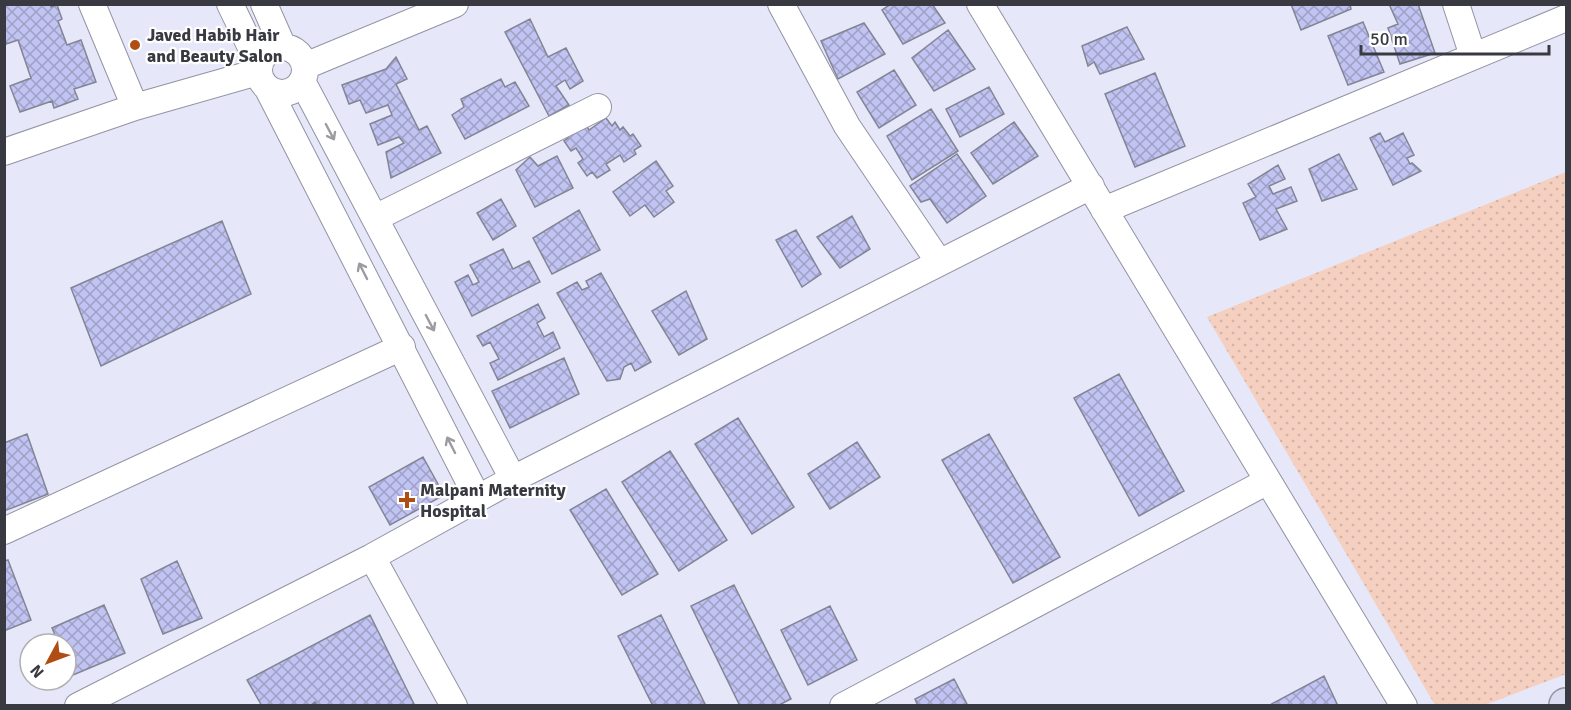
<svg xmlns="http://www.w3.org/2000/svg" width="1571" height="710" font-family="Signika,sans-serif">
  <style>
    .grass { fill: url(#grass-dots) }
    .building { fill: url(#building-cross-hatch); stroke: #838494; stroke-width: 1.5 }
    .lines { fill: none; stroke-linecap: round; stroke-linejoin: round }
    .street-casing { stroke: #9293a3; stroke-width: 28 }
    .secondary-casing { stroke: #9293a3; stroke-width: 36 }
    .street { stroke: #fff; stroke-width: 26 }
    .secondary { stroke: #dbdcf2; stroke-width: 33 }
    .oneway { stroke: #9c9ca0 }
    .poi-dot { fill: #b04d15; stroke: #fff; stroke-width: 2 }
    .labels { text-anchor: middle; stroke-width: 4.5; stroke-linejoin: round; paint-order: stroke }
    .poi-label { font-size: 18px; font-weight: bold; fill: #393a41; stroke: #fff; text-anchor: start }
  </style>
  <defs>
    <pattern id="grass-dots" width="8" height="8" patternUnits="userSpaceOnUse" patternTransform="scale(1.5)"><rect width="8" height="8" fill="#f5d0c0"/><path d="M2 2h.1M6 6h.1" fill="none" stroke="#d3b3a6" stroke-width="1.8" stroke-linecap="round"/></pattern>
    <pattern id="building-cross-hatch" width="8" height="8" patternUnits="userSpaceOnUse" patternTransform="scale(1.5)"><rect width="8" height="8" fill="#c1c4f2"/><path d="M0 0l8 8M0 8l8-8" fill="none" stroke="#9ea0c6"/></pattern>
  </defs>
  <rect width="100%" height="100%" fill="#e6e7f9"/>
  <path class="grass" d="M1566 172V674L1485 705H1435L1207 317Z"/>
  <path class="building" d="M4 4H50L51 7 57 5 62 19 58 21 67 45 81 40 96 82 74 89 78 99 54 108 52 101 20 112 10 86 31 78 18 40 6 44 4 38Z
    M891 4H932L945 23 903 44 882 10Z
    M1291 4H1350L1351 9 1301 30Z
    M1389 4H1418L1435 53 1400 64 1388 28 1398 24Z
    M530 19 548 57 566 48 583 81 570 89 565 80 556 86 569 105 549 116 505 32Z
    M1363 22 1384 72 1348 85 1328 36Z
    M864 23 885 54 838 79 821 41Z
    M1127 27 1144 59 1100 74 1094 62 1088 66 1082 46Z
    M948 30 975 69 934 91 912 58Z
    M396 57 407 79 396 84 419 130 427 126 441 153 391 178 386 152 404 143 399 137 378 145 370 124 392 115 388 105 366 113 360 100 349 104 342 85 386 69Z
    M894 70 916 105 879 128 857 92Z
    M1155 73 1185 146 1135 167 1105 94Z
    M501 79 505 87 515 82 529 106 465 139 452 115 464 107 461 99Z
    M989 87 1004 114 960 137 946 109Z
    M931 109 958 151 912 180 887 136Z
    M606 118 612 126 615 122 620 130 623 127 630 136 633 134 641 146 634 150 636 154 624 162 620 155 606 164 610 170 597 178 592 172 587 176 578 163 583 159 576 148 571 151 564 141 568 138 566 134 584 122 589 130Z
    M1014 122 1038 156 993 184 971 153Z
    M1380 133 1385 142 1403 133 1414 155 1407 158 1410 164 1412 163 1421 171 1393 185 1370 138Z
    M957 154 986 196 947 223 930 199 921 202 910 186Z
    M1339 154 1357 189 1322 201 1309 169Z
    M557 156 573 188 535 207 516 170 530 157 538 166Z
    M656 161 673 186 666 191 674 202 654 217 645 205 630 216 613 192Z
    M1278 165 1285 179 1269 186 1273 194 1291 187 1297 201 1276 209 1287 229 1260 240 1243 203 1256 197 1248 184Z
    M501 199 516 226 493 240 477 213Z
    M579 210 600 250 552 274 533 238Z
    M852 216 870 249 840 268 817 237Z
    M222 221 251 294 101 366 71 288Z
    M796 230 821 274 802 287 776 240Z
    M503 249 513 269 529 261 540 282 472 316 455 282 468 275 473 285 479 282 470 265Z
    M601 273 651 362 635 371 631 363 624 367 620 379 607 381 557 293 577 282 582 290 589 287 586 281Z
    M686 291 707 339 679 355 652 311Z
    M538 304 545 318 537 323 544 337 553 332 560 348 498 380 490 363 499 359 490 342 483 346 477 336Z
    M564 358 579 394 510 428 492 391Z
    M1119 374 1184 491 1139 516 1074 398Z
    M738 418 794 507 752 534 695 444Z
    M27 434 48 494 4 511V443Z
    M989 434 1060 557 1013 583 942 460Z
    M857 442 880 477 830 509 808 474Z
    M670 451 727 540 679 571 622 482Z
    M423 457 444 495 390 525 369 487Z
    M606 489 658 574 622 595 570 510Z
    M8 560 31 620 4 631V561Z
    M177 561 202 618 163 634 141 579Z
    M734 585 791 699 777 706H740L691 606Z
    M104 605 125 653 73 675 66 659V644H59L52 628Z
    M830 606 857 660 808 685 781 630Z
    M370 615 415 706H317L315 702 310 706H262L247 680Z
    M661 615 706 706H653L618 636Z
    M1324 676 1338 706H1268Z
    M954 679 968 706H918L915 699Z"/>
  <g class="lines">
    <defs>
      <path id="street" d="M92 4 135 107
        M230 4 259 64
        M264 4 283 47
        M781 4 847 126 939 262
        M980 4 1404 706
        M1456 4 1473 56
        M259 70a23 23 0 1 1 46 0a23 23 0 1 1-46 0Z
        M305 66 455 4
        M302 81 513 479
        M268 89 477 497
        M4 152 135 107 258 72
        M1104 210 1566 18
        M375 218 598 107
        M4 531 402 347
        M372 557 454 706
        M78 706 372 557 513 479 1091 186
        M843 706 1268 481"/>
      <path id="secondary" d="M1566 706V705"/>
    </defs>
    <use href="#street" class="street-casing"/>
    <use href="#secondary" class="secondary-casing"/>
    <use href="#street" class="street"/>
    <use href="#secondary" class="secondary"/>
  </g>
  <defs><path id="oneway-shaft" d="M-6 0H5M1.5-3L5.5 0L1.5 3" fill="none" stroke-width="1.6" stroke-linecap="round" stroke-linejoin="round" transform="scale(1.5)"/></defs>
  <g class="oneway">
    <use href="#oneway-shaft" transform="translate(330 132) rotate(62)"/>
    <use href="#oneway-shaft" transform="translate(363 271) rotate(-117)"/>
    <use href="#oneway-shaft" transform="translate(430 323) rotate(62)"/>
    <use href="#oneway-shaft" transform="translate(451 445) rotate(-117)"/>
  </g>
  <g class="poi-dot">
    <circle cx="135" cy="45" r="6"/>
    <path d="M404 491h6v6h6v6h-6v6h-6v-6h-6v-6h6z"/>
  </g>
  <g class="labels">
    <g class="poi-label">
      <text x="147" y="41">Javed Habib Hair<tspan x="147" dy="21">and Beauty Salon</tspan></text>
      <text x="420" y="496">Malpani Maternity<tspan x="420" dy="21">Hospital</tspan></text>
    </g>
  </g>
  <rect width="1571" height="710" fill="none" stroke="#393a41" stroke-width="12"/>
  <g transform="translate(48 662) rotate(229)"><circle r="28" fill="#ffffff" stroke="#b0b0b3" stroke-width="1.5"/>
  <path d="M0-4.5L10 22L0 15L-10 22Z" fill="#b04d15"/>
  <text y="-9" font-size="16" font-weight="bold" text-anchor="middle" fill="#393a41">N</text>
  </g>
  <path d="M1361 45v9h188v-9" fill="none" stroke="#393a41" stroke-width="3"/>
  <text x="1370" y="45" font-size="18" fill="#393a41" stroke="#ffffff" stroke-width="4.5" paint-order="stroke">50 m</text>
</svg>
